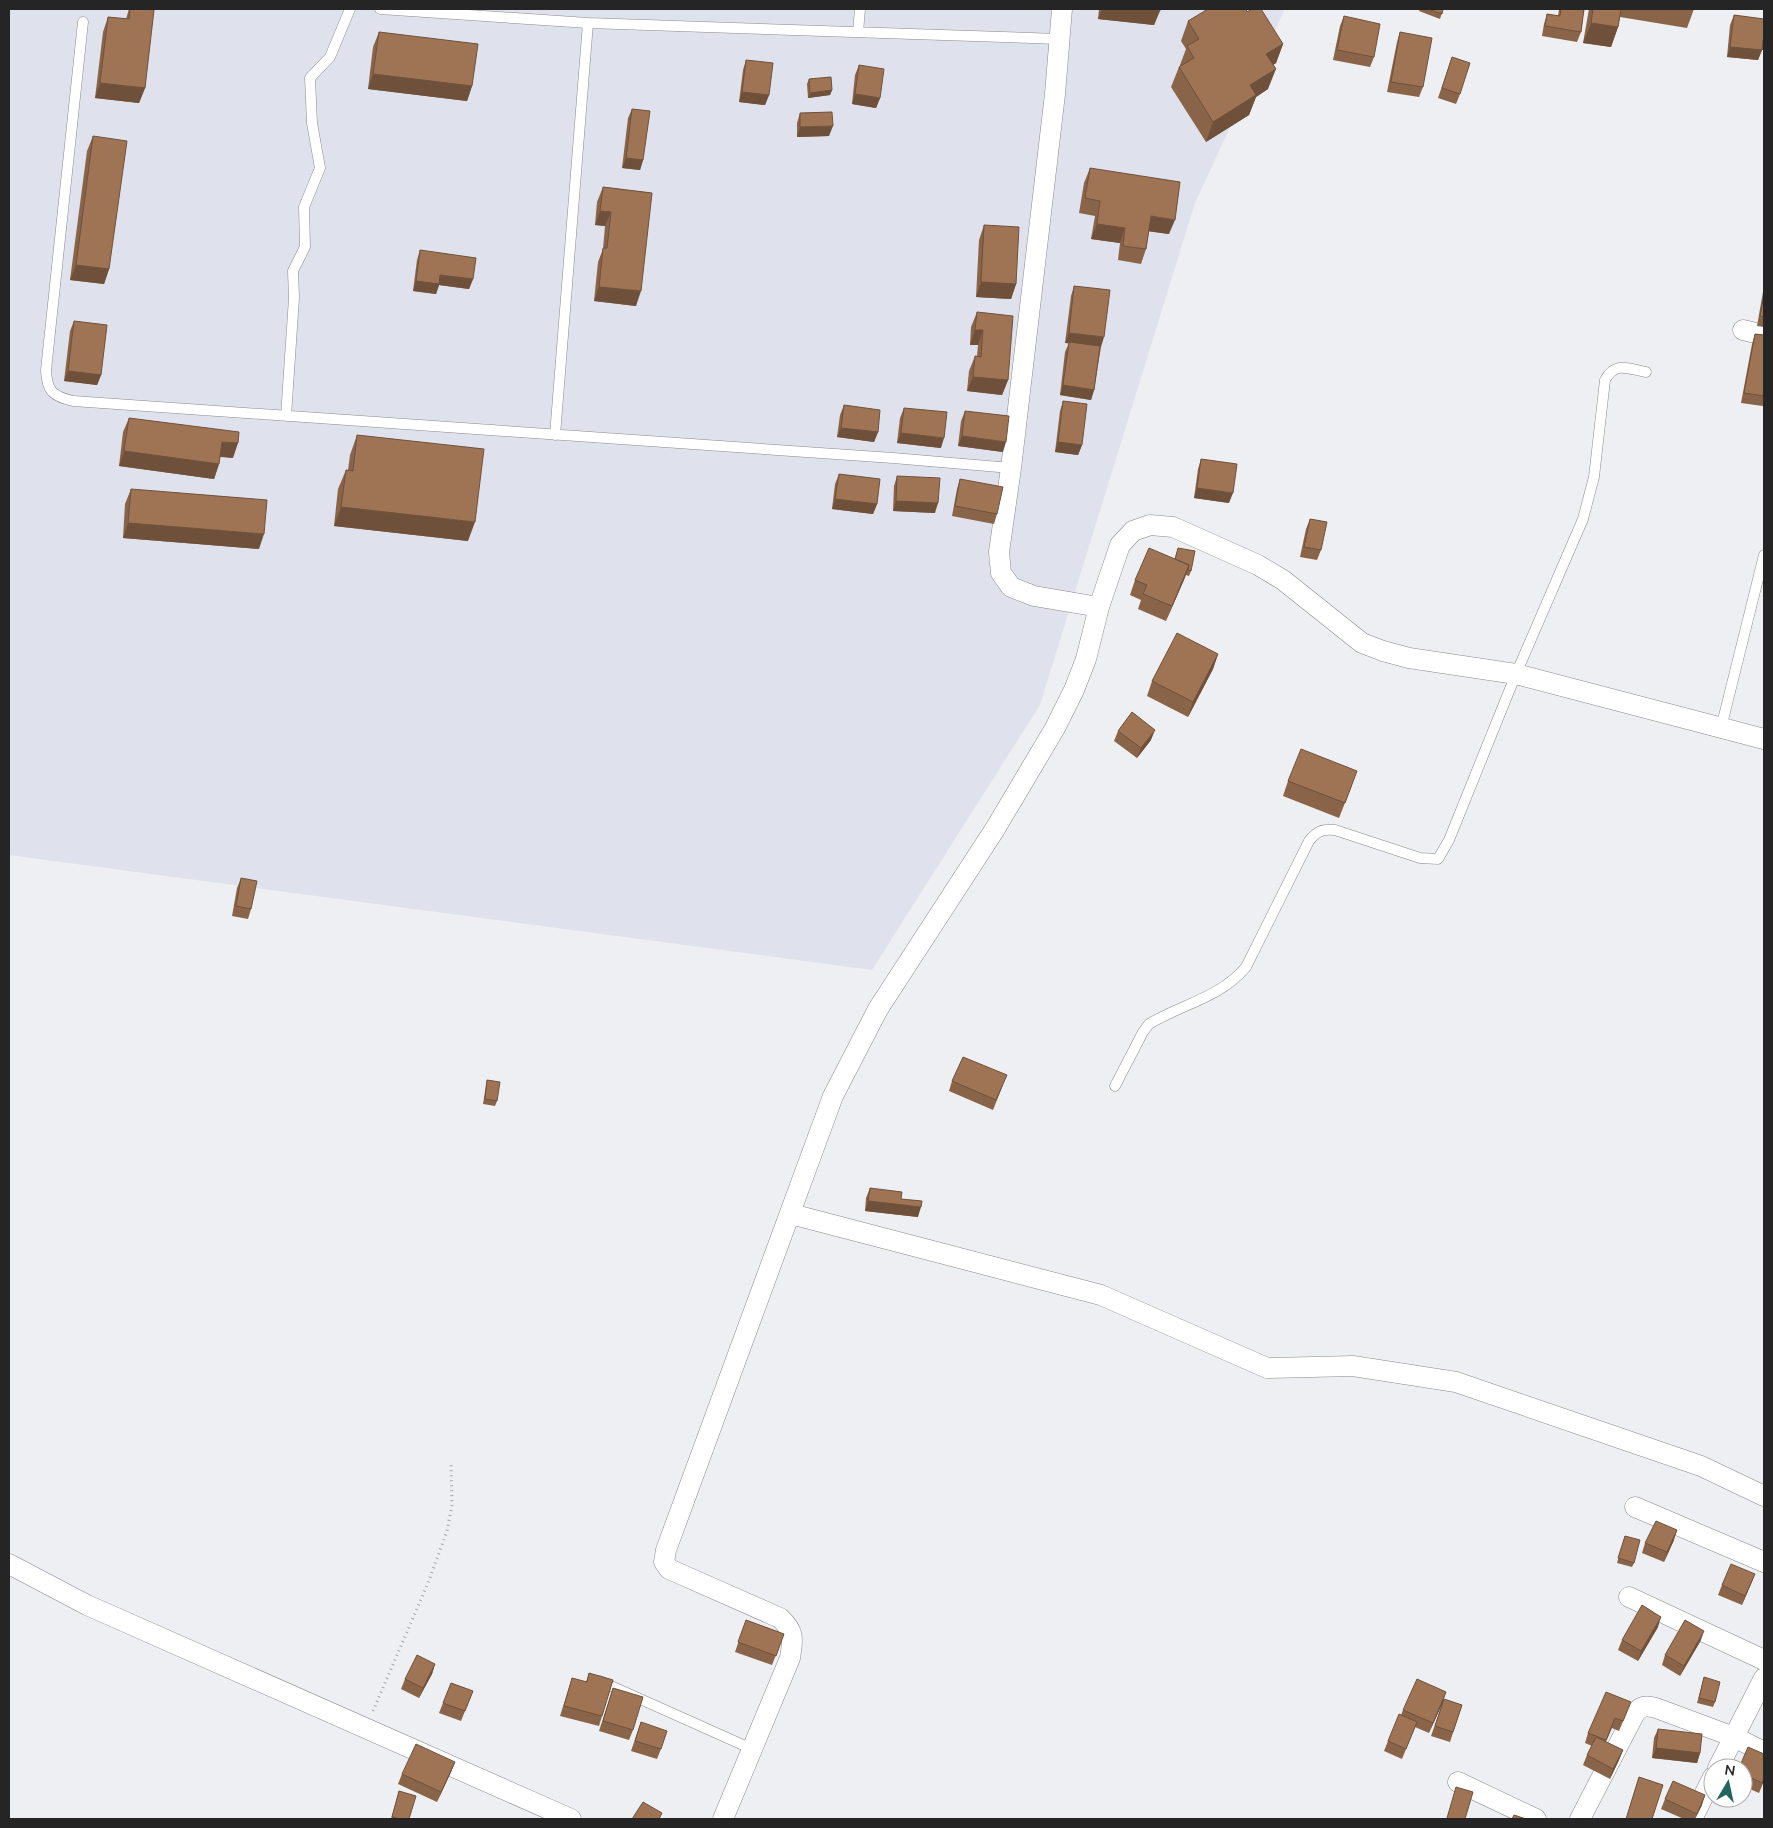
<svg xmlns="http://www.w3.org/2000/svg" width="1773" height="1828" font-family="Mulish,sans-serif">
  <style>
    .built { fill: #dfe2ec }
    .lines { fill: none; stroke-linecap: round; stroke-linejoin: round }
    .service-casing { stroke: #8a8a8d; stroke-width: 11 }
    .minor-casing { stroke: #8a8a8d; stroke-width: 21 }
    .path { stroke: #a7a7aa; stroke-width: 3; stroke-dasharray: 1 4; stroke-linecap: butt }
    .service { stroke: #fff; stroke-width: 10 }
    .minor { stroke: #fff; stroke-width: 20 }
    .wall { fill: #896448 }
    .shaded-wall { fill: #6f513b }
    .building { fill: #9f7454; stroke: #6f513b }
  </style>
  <rect width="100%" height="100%" fill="#eeeff2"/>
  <path class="built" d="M9 9H1285L1195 203 1040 705 872 970 9 855Z"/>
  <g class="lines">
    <defs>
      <path id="service" d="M380 9 588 23 1059 39
        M83 22 46 370C47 391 52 396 73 401L893 458 1011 468
        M858 32 860 9
        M286 416 294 298 293 271 305 247 304 207 320 168 312 123 310 78 330 57 350 9
        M555 435 588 23
        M1721 728 1764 555
        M1115 1086 1143 1032 1149 1024C1182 1004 1220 998 1246 967L1309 841C1317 831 1322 829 1335 830L1420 858 1438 859 1449 840 1516 674 1583 519 1594 477 1605 380C1615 361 1628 369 1646 372
        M600 1681 752 1749"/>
      <path id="minor" d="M1062 9 1055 94 1011 468 999 552 1001 573 1011 587 1034 596 1099 607
        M1743 330 1764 335
        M791 1214 1101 1295 1267 1368 1353 1366 1456 1382 1701 1466 1764 1496
        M1635 1507 1764 1562
        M9 1564 87 1605 571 1819
        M1629 1597 1764 1660
        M1718 1768 1764 1678
        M1458 1782 1536 1819
        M723 1819 790 1658C793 1639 795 1632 780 1618L669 1569 664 1562 666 1550 833 1096 878 1009 995 829 1055 728 1074 690 1086 659 1099 607 1120 545 1133 531 1150 525 1173 527 1258 565 1283 580 1362 643 1383 651 1409 658 1516 674 1764 739
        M1580 1819 1635 1713C1641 1706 1646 1705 1656 1708L1734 1737 1764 1752
        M1692 1819 1713 1777"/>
    </defs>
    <use href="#service" class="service-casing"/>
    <use href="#minor" class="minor-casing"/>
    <path class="path" d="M373 1711 428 1583 447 1531 452 1505 451 1462"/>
    <use href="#service" class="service"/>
    <use href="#minor" class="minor"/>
  </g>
  <path class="wall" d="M129 9H145V88L139 103 95 98 103 32 108 17 126 19Z
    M1099 9H1160L1154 25 1098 19Z
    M1420 9H1443L1440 19 1419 11Z
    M1559 9H1584L1581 32 1577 42 1542 36 1544 24 1547 14 1558 16Z
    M1589 9H1694L1687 28 1620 17 1618 27 1611 47 1583 43Z
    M1247 12 1283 44 1276 63 1273 65 1268 89 1256 97 1249 115 1206 142 1171 87 1179 67 1180 66V65L1186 49 1181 41 1188 21Z
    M1734 15 1764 19V50H1762L1758 60 1727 57 1730 25Z
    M1344 16 1374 57 1370 67 1333 60 1340 26Z
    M379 32 472 86 467 101 368 89 373 47Z
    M1400 32 1423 87 1419 97 1387 92 1397 42Z
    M1452 57 1460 94 1456 104 1438 98Z
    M746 60 769 95 765 105 739 102 743 70Z
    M859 65 880 98 876 108 852 104 855 75Z
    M809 79 832 90 830 95 808 98 807 84Z
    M632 109 643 160 640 170 622 168 628 118Z
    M800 113 829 136 797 137V123Z
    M93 136 109 269 104 284 70 280 87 151Z
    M1090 168 1169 234 1149 231 1146 249 1141 264 1118 260 1120 243 1091 239 1095 216 1079 213 1084 183Z
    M603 187 652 193 636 306 594 301 598 262 603 249 605 226 595 225 597 202Z
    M984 225 1016 284 1011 299 976 297 979 240Z
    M420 250 473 279 469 289 439 285 436 294 413 291 417 260Z
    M1074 286 1101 347 1094 390 1091 400 1060 395 1065 352 1069 343H1065L1071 296Z
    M1764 286V327L1757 326Z
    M977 312 1008 380 1002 395 967 391 969 371 975 356H977L978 345H970L971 327Z
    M74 321 101 375 97 385 64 381 70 331Z
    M1755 334 1764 335V402L1763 406 1741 403 1752 344Z
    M1063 401 1082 445 1078 455 1055 452 1060 411Z
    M844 405 878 432 874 442 837 437 840 415Z
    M904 408 941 448 897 443 900 418Z
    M965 411 1003 452 958 446 961 421Z
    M129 418 233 458 220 457 219 464 214 479 119 466 123 432Z
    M357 435 468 541 334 526 338 489 346 470H348L350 455Z
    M1201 459 1229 503 1194 498 1198 469Z
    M839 474 877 504 873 514 832 509 835 484Z
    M897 476 935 513 893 511 894 486Z
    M960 479 997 514 994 524 952 516 957 489Z
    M131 489 259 549 123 538 125 504Z
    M1310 519 1321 550 1317 560 1300 557 1306 529Z
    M1178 548 1191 571 1189 576 1186 575 1166 621 1138 609 1141 600 1130 595 1135 580 1175 559Z
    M1218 654 1213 669 1188 717 1147 696 1152 681Z
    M1118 731 1151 740 1137 758 1114 741Z
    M1288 781 1352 785 1339 818 1283 796Z
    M241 878 251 909 248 919 232 916 237 888Z
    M487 1080 497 1101 495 1106 483 1104 486 1085Z
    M952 1081 1003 1085 993 1110 949 1091Z
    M870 1188 901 1199 918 1217 865 1211 866 1198Z
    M1625 1536 1634 1563 1632 1567 1617 1563Z
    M1674 1540 1664 1562 1642 1553 1645 1543Z
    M1755 1574 1742 1605 1718 1595 1722 1585Z
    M746 1620 784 1634 772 1665 735 1652Z
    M1658 1627 1638 1661 1618 1650 1622 1640Z
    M1701 1640 1680 1676 1662 1665 1665 1655Z
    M435 1664 432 1674 419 1698 401 1689 405 1679Z
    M589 1673 602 1716 599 1726 560 1716 572 1678 586 1682Z
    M1704 1677 1715 1702 1713 1707 1697 1703Z
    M451 1683 473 1691 461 1721 439 1713Z
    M613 1688 633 1730 629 1740 599 1731Z
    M1444 1699 1462 1705 1450 1742 1431 1736Z
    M1443 1702 1429 1733 1415 1727 1402 1759 1384 1751 1388 1741 1401 1715 1403 1710Z
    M1627 1712 1619 1731 1612 1728 1606 1742 1623 1750 1619 1760 1610 1779 1583 1765 1587 1755 1592 1746 1585 1743 1588 1733Z
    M641 1722 661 1749 657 1759 631 1751Z
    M1658 1729 1700 1753 1697 1763 1652 1758 1654 1738Z
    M455 1762 451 1772 437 1802 398 1784 402 1774Z
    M1743 1768 1764 1781 1759 1793 1743 1786Z
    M1639 1777 1652 1819H1626Z
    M399 1791 409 1819H391Z
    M1665 1799 1702 1805 1695 1819H1684L1661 1809Z"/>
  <path class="shaded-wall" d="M1102 9H1144L1160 11 1154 25 1098 19Z
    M1348 9H1364L1363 10Z
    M1591 23 1618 27 1611 47 1583 43Z
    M1763 40H1764V50H1759Z
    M1283 44 1276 63 1259 74 1266 54Z
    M1730 47 1762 50 1758 60 1727 57Z
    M1276 69 1268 89 1256 97 1249 115 1206 142 1213 122 1250 85Z
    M373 74 472 86 467 101 368 89Z
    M100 83 145 88 139 103 95 98Z
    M832 90 830 95 808 98 810 93Z
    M742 92 769 95 765 105 739 102Z
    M855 94 880 98 876 108 852 104Z
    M833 126 829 136 797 137 800 127Z
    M626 158 643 160 640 170 622 168Z
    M600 211 611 212 605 226 595 225Z
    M1151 216 1175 220 1169 234 1146 231Z
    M1097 224 1125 228 1120 243 1091 239Z
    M76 265 109 269 104 284 70 280Z
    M440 275 473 279 469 289 439 285 436 294 413 291 416 281Z
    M981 282 1016 284 1011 299 976 297Z
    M599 287 641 291 636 306 594 301Z
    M975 330H983L978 345H970Z
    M1069 333 1104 337 1101 347 1065 343Z
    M68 371 101 375 97 385 64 381Z
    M973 377 1008 380 1002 395 967 391Z
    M1063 385 1094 390 1091 400 1060 395Z
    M841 428 878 432 874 442 837 437Z
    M901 433 944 438 941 448 897 443Z
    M962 436 1006 442 1003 452 958 446Z
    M222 442 238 443 233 458 217 456Z
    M1058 442 1082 445 1078 455 1055 452Z
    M124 451 219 464 214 479 119 466Z
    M1197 488 1233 493 1229 503 1194 498Z
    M835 499 877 504 873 514 832 509Z
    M896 501 938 503 935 513 893 511Z
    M341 507 475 522 468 541 334 526Z
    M128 523 264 534 259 549 123 538Z
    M1189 565 1184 580 1166 621 1172 606Z
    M1218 654 1213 669 1188 717 1193 702Z
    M1155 730 1151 740 1137 758 1141 748Z
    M868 1201 921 1207 918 1217 865 1211Z
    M1677 1530 1674 1540 1664 1562 1667 1552Z
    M1755 1574 1751 1584 1742 1605 1745 1596Z
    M1661 1617 1658 1627 1638 1661 1641 1651Z
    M1704 1631 1701 1640 1680 1676 1684 1666Z
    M435 1664 432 1674 419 1698 423 1688Z
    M1446 1692 1443 1702 1429 1733 1433 1723Z
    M1656 1748 1700 1753 1697 1763 1652 1758Z
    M1623 1750 1619 1760 1610 1779 1613 1769Z
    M455 1762 451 1772 437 1802 441 1792Z
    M1705 1795 1702 1805 1695 1819 1697 1814Z"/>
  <path class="building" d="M130 9H145L154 10 145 88 100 83 108 17 129 19Z
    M1144 9H1160V11Z
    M1208 9H1246L1247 12 1252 9H1261L1283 44 1266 54 1276 69 1250 85 1256 95 1213 122 1179 67 1194 58 1187 46 1199 39 1188 21Z
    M1428 9H1443L1442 14Z
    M1561 9H1584L1581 32 1545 26 1547 14 1560 16Z
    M1593 9H1621L1618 27 1591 23Z
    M1734 15 1764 19V40H1763L1762 50 1730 47Z
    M1344 16 1380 24 1374 57 1337 50Z
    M379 32 478 44 472 86 373 74Z
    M1400 32 1432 38 1423 87 1391 82Z
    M1452 57 1470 63 1460 94 1442 88Z
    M746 60 773 63 769 95 742 92Z
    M859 65 884 69 880 98 855 94Z
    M831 77 832 90 810 93 809 79Z
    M632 109 650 111 643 160 626 158Z
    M832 112 833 126 800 127V113Z
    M93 136 127 141 109 269 76 265Z
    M1090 168 1180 182 1175 220 1151 216 1146 249 1123 246 1125 228 1097 224 1100 201 1085 198Z
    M603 187 652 193 641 291 599 287 603 248H607L611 212 600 211Z
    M984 225 1019 227 1016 284 981 282Z
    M420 250 476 258 473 279 440 275 439 284 416 281Z
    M1074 286 1110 290 1104 337 1069 333Z
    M1764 294V317L1760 316Z
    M977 312 1013 316 1008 380 973 377 975 356 981 357 983 330H975Z
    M74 321 107 325 101 375 68 371Z
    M1755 334 1764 335V396L1744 393Z
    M1069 342 1100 346 1094 390 1063 385Z
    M1063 401 1087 404 1082 445 1058 442Z
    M844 405 880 410 878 432 841 428Z
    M904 408 947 412 944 438 901 433Z
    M965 411 1009 416 1006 442 962 436Z
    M129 418 239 432 238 443 222 442 219 464 124 451Z
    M357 435 484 449 475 522 341 507 346 470 353 471Z
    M1201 459 1237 464 1233 493 1197 488Z
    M839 474 880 479 877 504 835 499Z
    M897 476 940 478 938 503 896 501Z
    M960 479 1003 487 997 514 955 506Z
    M131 489 267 500 264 534 128 523Z
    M1310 519 1327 522 1321 550 1304 547Z
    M1149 548 1189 565 1172 606 1143 594 1147 585 1135 580Z
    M1178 548 1195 551 1191 571 1188 570 1189 565 1175 559Z
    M1177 633 1218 654 1193 702 1152 681Z
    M1132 712 1155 730 1141 748 1118 731Z
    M1301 749 1357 771 1345 803 1288 781Z
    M241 878 257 881 251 909 236 906Z
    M963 1057 1007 1075 996 1100 952 1081Z
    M487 1080 500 1082 497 1101 485 1099Z
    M870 1188 902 1192 901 1199 922 1201 921 1207 868 1201Z
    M1656 1521 1677 1530 1667 1552 1645 1543Z
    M1625 1536 1640 1540 1634 1563 1618 1558Z
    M1731 1564 1755 1574 1745 1596 1722 1585Z
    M1642 1605 1661 1617 1641 1651 1622 1640Z
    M746 1620 784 1634 776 1656 738 1642Z
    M1685 1620 1704 1631 1684 1666 1665 1655Z
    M417 1655 435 1664 423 1688 405 1679Z
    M589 1673 613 1680 602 1716 564 1706 572 1678 587 1682Z
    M1704 1677 1720 1682 1715 1702 1699 1698Z
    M1417 1679 1446 1692 1433 1723 1403 1710Z
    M451 1683 473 1691 465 1711 443 1703Z
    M613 1688 643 1697 633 1730 603 1721Z
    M1606 1692 1631 1702 1623 1721 1615 1718 1606 1740 1588 1733Z
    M1444 1699 1462 1705 1453 1732 1435 1726Z
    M1399 1714 1417 1722 1406 1749 1388 1741Z
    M641 1722 667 1731 661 1749 635 1741Z
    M1658 1729 1702 1734 1700 1753 1656 1748Z
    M1596 1737 1623 1750 1613 1769 1587 1755Z
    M416 1744 455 1762 441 1792 402 1774Z
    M1748 1747 1764 1754V1779L1762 1783 1743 1774V1768H1739Z
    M1639 1777 1663 1785 1652 1819H1626Z
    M1673 1781 1705 1795 1697 1814 1665 1799Z
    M1456 1787 1473 1792 1465 1819H1450L1447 1818Z
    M399 1791 416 1796 409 1819H400L392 1817Z
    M643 1802 662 1813 659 1819H632Z
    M1514 1815 1526 1819H1512Z"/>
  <rect width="1773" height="1828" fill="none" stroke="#252526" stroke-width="20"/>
  <g transform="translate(1728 1783) rotate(9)"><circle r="24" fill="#ffffff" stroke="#a8a8a8"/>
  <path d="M0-4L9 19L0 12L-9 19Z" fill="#1f665b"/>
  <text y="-8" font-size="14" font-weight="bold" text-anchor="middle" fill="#252526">N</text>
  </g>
</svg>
